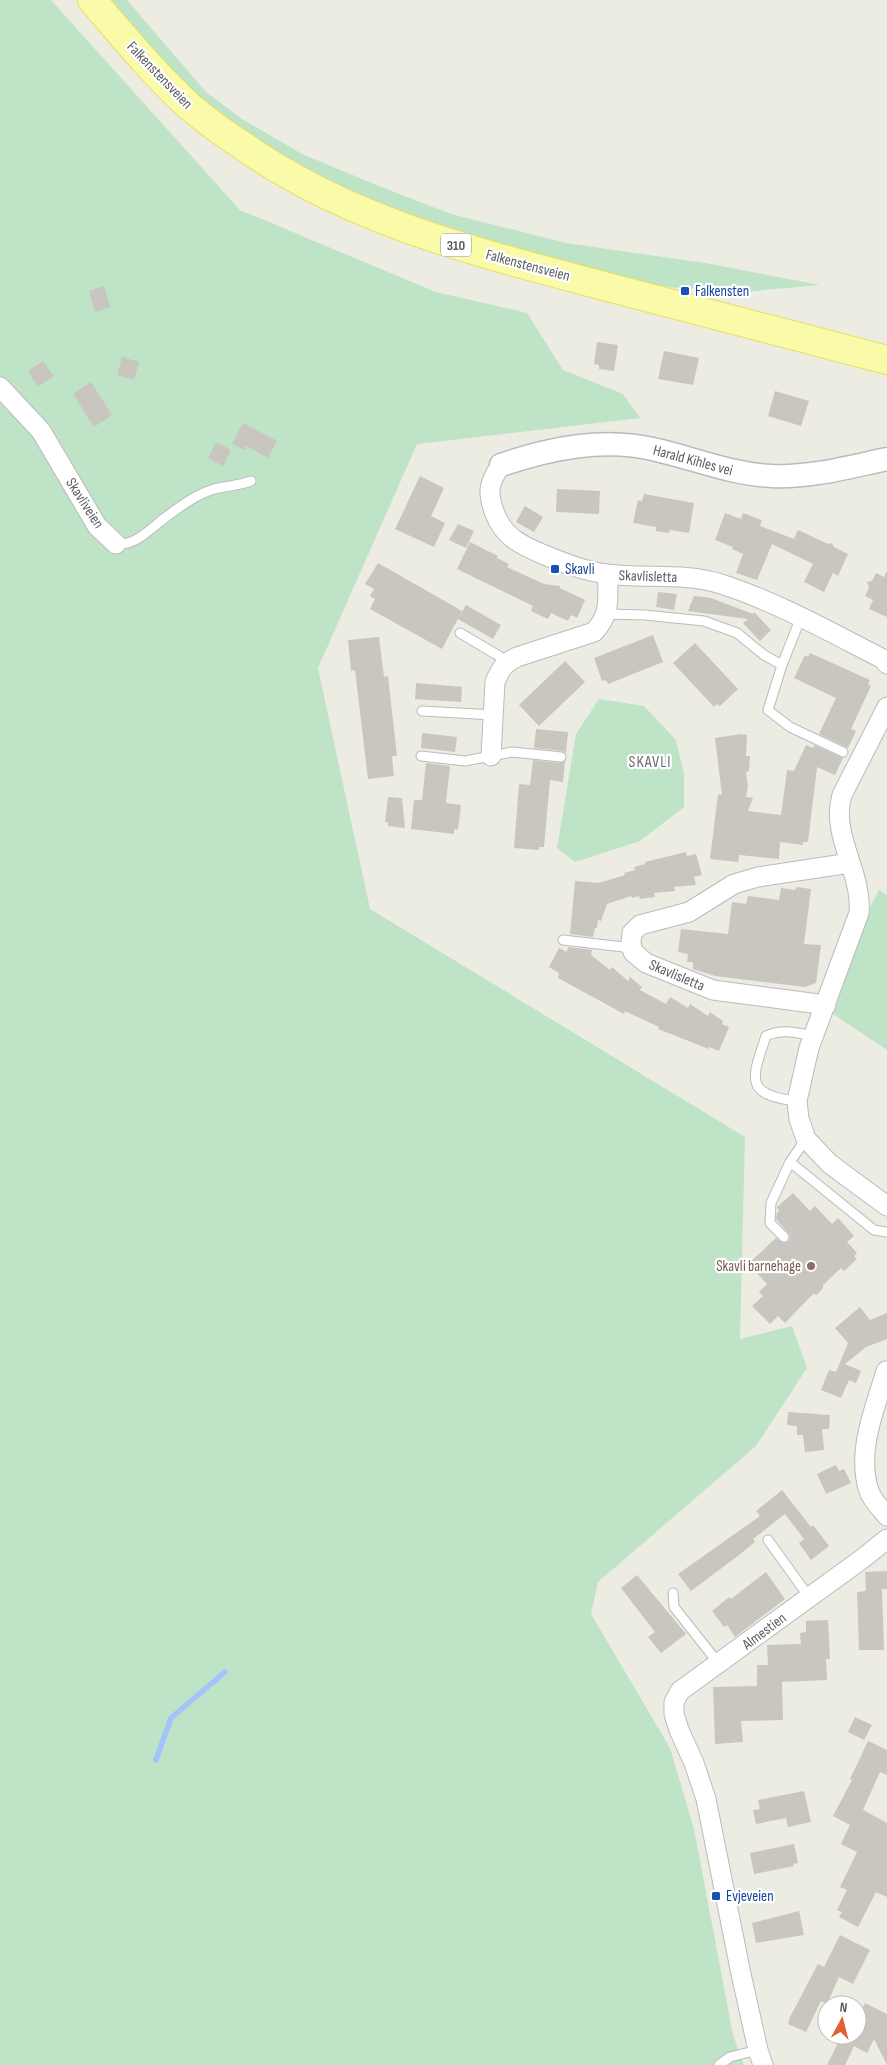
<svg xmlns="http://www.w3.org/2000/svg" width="887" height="2065" font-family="'Sofia Sans Condensed',sans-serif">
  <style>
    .green { fill: #bfe3c6 }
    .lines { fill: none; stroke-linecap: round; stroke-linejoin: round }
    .stream { stroke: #a3c4fb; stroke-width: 5.5 }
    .building { fill: #c8c6bf }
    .service-casing { stroke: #babac0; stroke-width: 11 }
    .minor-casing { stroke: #babac0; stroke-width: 21 }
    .tertiary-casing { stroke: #babac0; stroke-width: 25 }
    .primary-casing { stroke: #ebde5d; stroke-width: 30 }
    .service { stroke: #fff; stroke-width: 9 }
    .minor { stroke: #fff; stroke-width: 19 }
    .tertiary { stroke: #fff; stroke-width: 22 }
    .primary { stroke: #f9fba8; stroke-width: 28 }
    .transit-dot { fill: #1a4fb4; stroke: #fff; stroke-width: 2 }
    .education-dot { fill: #8d6e63; stroke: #fff; stroke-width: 2 }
    .labels { text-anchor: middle; stroke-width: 4.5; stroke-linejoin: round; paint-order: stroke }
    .shield { fill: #fff; stroke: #8c8d91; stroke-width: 1 }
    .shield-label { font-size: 14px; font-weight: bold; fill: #5a5c62 }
    .street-label { font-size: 15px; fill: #5a5c62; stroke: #fff }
    .transit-label { font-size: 15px; fill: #164399; stroke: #fff; text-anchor: start }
    .education-label { font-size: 15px; fill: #785e54; stroke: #fff; text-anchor: end }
    .neighbourhood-label { font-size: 16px; letter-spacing: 1px; fill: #6b6e74; stroke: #fff }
  </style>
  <rect width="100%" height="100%" fill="#edece2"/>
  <path class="green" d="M0 0H51L240 210 436 292 527 313 563 370 623 394 640 418 417 444 318 668 370 909 745 1137 740 1339 792 1326 807 1368 756 1446 598 1582 591 1614 670 1748 694 1829 733 2035 744 2065H0Z
    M105 0H127L206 92 242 119 302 154 379 186 451 214 566 243 705 263 820 285 744 292 666 287 403 221 294 168 181 85Z
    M599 699 644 706 676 740 684 774V807L640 841 575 862 557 848 576 734Z
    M879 890 887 895V1050L833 1014 867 913Z"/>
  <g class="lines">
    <path class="stream" d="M156 1760 171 1718 225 1672"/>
  </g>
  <path class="building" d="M104 286 110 307 95 312 89 291Z
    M597 342 618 345 614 371 599 369V365L594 364Z
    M664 351 699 358 693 385 658 379Z
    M122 357 139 362 134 380 117 375Z
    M43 361 54 376 38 387 28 371Z
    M91 382 112 415 94 427 73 394Z
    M775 391 809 401 801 426 768 416Z
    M243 423 277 441 268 458 246 446 244 450 232 444Z
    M216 442 231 450 223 466 208 458Z
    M420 476 444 488 431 516 445 523 434 547 395 529Z
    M557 489 600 491 599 514 556 512Z
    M644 494 694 503 689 533 670 530 669 533 656 531V527L633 523 638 500 642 501Z
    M525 506 543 517 534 532 516 522Z
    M725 513 741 519 743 513 762 520 760 526 794 539 798 530 828 544 832 543 834 547 848 554 838 576 833 573 824 592 804 582 813 564 772 544 757 580 736 573 743 554 732 549 733 547 715 540Z
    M458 524 474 531 466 548 449 540Z
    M470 542 498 556 497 558 509 564 507 567 544 584 560 586V588L585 600 577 618 571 615 568 621 551 613 548 619 531 611 533 606 457 569Z
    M378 563 462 611 442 649 370 609 375 599 370 596 374 589 365 584Z
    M887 571V617L869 609 873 600 865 596 869 588 867 582 872 581 876 573 884 577Z
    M658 592 677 594 674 610 656 607Z
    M694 596 711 598 753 614 754 612 771 630 760 641 743 623 748 619 688 611Z
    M466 605 501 625 493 639 458 619Z
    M653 635 663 662 608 684 606 680 602 681 594 658Z
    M379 637 384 677 388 676 397 756H392L394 776 368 779 355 670 351 671 348 640Z
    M695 643 738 689 720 706 717 704 714 707 673 663Z
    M810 653 870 680 868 684 871 686 851 729 856 731 848 748 819 734 836 698 794 678 805 655 808 657Z
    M565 661 585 682 539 726 519 705Z
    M416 683 462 687 461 702 415 699Z
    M536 729 568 732 566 753 562 751 534 748Z
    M422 733 457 737 455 752 421 748Z
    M741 734 747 735 746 756H750L749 771 746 772 748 786 746 797 753 798 748 811 781 815 787 770 794 771 806 745 813 748 814 745 843 758 835 775 817 767 808 842H803V845L780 842 779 859 739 855 738 862 710 859 718 794 722 795 715 738Z
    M533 760 560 763 565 761 563 782 550 780 544 847H539V850L514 848 519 784 530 785Z
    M426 763 450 766 446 803 461 805 458 830 454 829V834L411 829 414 800H422Z
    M388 797 402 798 405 828 388 826V822H385Z
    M686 852 687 856 696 854 702 875 694 877 696 885 674 887 675 891 654 893 655 897 640 899 639 896 632 898 631 896 607 904 601 921 598 920 597 928H595L593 937 570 934 575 881 599 883 625 875 624 873 635 870 634 867 645 864V862Z
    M796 887 811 889 804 944 821 945 816 983 805 987 715 976 693 969V962H687L688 954 678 952 681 929 728 934 732 902 746 904 748 896 779 900 781 888 795 890Z
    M568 947 592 950 591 955 610 970 612 967 628 981 630 977 642 987 640 990 666 1004 670 997 688 1008 690 1004 708 1016 710 1012 723 1021 722 1024 729 1027 719 1051 709 1047V1049L658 1029 659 1027 625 1011 624 1014 558 978 559 973 549 967 559 948 567 952Z
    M793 1193 810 1211 815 1206 832 1224 838 1218 854 1236 847 1242 857 1253 854 1256 857 1259 844 1271 841 1268 823 1285V1288L817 1295 813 1294 785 1323 778 1316 770 1324 752 1306 763 1296 759 1292 767 1284 748 1264 776 1238 783 1243 789 1241 790 1235 776 1219 777 1213 779 1211 777 1207Z
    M860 1307 870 1320 887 1313V1339L866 1347 845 1364 861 1371 856 1383 849 1380 841 1398 821 1390 829 1370 836 1372 848 1343 835 1328Z
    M788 1412 830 1415 829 1429H822L824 1450 805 1452 803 1435H797V1426L787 1425Z
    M836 1465 839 1471 844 1469 851 1483 826 1494 817 1474Z
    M782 1490 811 1527 813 1525 829 1546 811 1560 799 1543 804 1539 785 1514 753 1539 755 1542 739 1555 691 1591 678 1574 760 1516 756 1511Z
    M887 1571V1589H882L884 1650H859L857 1592 866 1591 865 1572Z
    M766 1572 785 1599 735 1637 727 1625 724 1627 712 1611 729 1597 731 1599Z
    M637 1575 686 1634 661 1653 648 1637 655 1632 621 1588Z
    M828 1620 830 1659H826L827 1680 782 1682 783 1720 741 1721 743 1742 715 1744 713 1687 757 1686V1665H768L767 1645 801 1644 800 1633 806 1632V1621Z
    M855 1717 872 1725 864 1740 848 1732Z
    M868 1741 887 1750V1775L880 1772 863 1810 887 1823V1897L876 1892 858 1927 839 1917 842 1912 837 1910 847 1890 840 1887 857 1852 841 1844 850 1825 833 1816 852 1780 850 1779Z
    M804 1791 811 1822 788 1827 786 1818 756 1824 753 1810 760 1809 758 1800Z
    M794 1844 798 1863 793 1864 794 1866 754 1874 750 1853Z
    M799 1911 804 1935 756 1943 752 1923Z
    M840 1935 870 1950 853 1984 839 1977 827 2004 821 2001 806 2032 788 2024 790 2017 818 1964 824 1967Z
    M865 2003 887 2014V2065L874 2039 867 2053 854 2046 845 2065H827L840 2039 831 2035H857V2021Z"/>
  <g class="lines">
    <defs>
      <path id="service" d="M116 544C136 546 151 528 166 517 178 508 192 497 206 492 221 485 236 487 251 481
        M607 614 645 615 704 621 737 633 764 655 782 665
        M801 617 782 665 768 710 790 727 843 752
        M460 633 499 656 506 662
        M422 711 494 715
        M421 756 465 761 512 752 561 757
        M563 940 632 948
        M797 1101C743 1095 752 1078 766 1036 782 1028 798 1033 814 1036
        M806 1139 790 1162 874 1230 887 1232
        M784 1237 770 1223 771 1203 790 1162
        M768 1540 809 1597
        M673 1593 674 1607 719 1664
        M719 2065 730 2057 758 2050"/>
      <path id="minor" d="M0 387 41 431 97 526 116 544
        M501 465C488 484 487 492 495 514 504 537 521 545 542 554 564 563 584 571 607 574 645 579 684 572 721 584 777 602 830 632 883 659L887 664
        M887 707 842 795C830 835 863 873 859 913L809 1048 797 1101 799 1119 806 1139 830 1164 887 1206
        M491 756 495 682C500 670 504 663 517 657L594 632C612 613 607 598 608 574
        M826 1005 713 990 646 963 633 952 631 943 632 933 640 925 689 912 734 884 758 877 850 863
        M886 1371C875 1409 856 1451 869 1491 872 1500 881 1509 887 1516
        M763 2065 758 2050 741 1974 706 1799 694 1763 679 1730 674 1714V1702L680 1691 862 1559 887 1539"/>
      <path id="tertiary" d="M501 465C551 448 604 437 657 450 695 459 732 474 771 476 810 478 849 467 887 459"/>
      <path id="primary" d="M92 0C123 36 154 74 189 106 205 120 225 134 243 146 349 221 476 252 600 285 696 310 791 335 887 360"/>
    </defs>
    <use href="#service" class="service-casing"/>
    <use href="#minor" class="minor-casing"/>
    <use href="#tertiary" class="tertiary-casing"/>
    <use href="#primary" class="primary-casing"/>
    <use href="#service" class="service"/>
    <use href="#minor" class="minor"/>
    <use href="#tertiary" class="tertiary"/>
    <use href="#primary" class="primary"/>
  </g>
  <g class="transit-dot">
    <rect x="680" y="286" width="10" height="10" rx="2.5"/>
    <rect x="550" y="564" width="10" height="10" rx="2.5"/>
    <rect x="711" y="1891" width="10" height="10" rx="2.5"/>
  </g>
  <circle class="education-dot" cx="811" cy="1266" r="5"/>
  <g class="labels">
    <rect class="shield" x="441" y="233.5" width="30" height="23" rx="4"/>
    <g class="shield-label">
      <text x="456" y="250">310</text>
    </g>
    <g class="street-label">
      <text transform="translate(160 75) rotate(46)" y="5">Falkenstensveien</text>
      <text transform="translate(528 265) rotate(15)" y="5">Falkenstensveien</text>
      <text transform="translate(693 460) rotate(15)" y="5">Harald Kihles vei</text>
      <text transform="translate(85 503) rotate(57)" y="5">Skavliveien</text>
      <text transform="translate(648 576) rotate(2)" y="5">Skavlisletta</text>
      <text transform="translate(677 975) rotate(23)" y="5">Skavlisletta</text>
      <text transform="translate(764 1631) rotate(-37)" y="5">Almestien</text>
    </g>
    <g class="transit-label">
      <text x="695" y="296">Falkensten</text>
      <text x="565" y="574">Skavli</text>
      <text x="726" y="1901">Evjeveien</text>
    </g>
    <g class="education-label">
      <text x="801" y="1271">Skavli barnehage</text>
    </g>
    <g class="neighbourhood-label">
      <text x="650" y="767">SKAVLI</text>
    </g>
  </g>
  <g transform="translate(842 2020) rotate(7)"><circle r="24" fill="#ffffff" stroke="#bdbec0"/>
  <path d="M0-4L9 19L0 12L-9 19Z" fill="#e16233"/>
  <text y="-8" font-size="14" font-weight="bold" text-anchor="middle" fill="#5a5c62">N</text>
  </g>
</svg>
